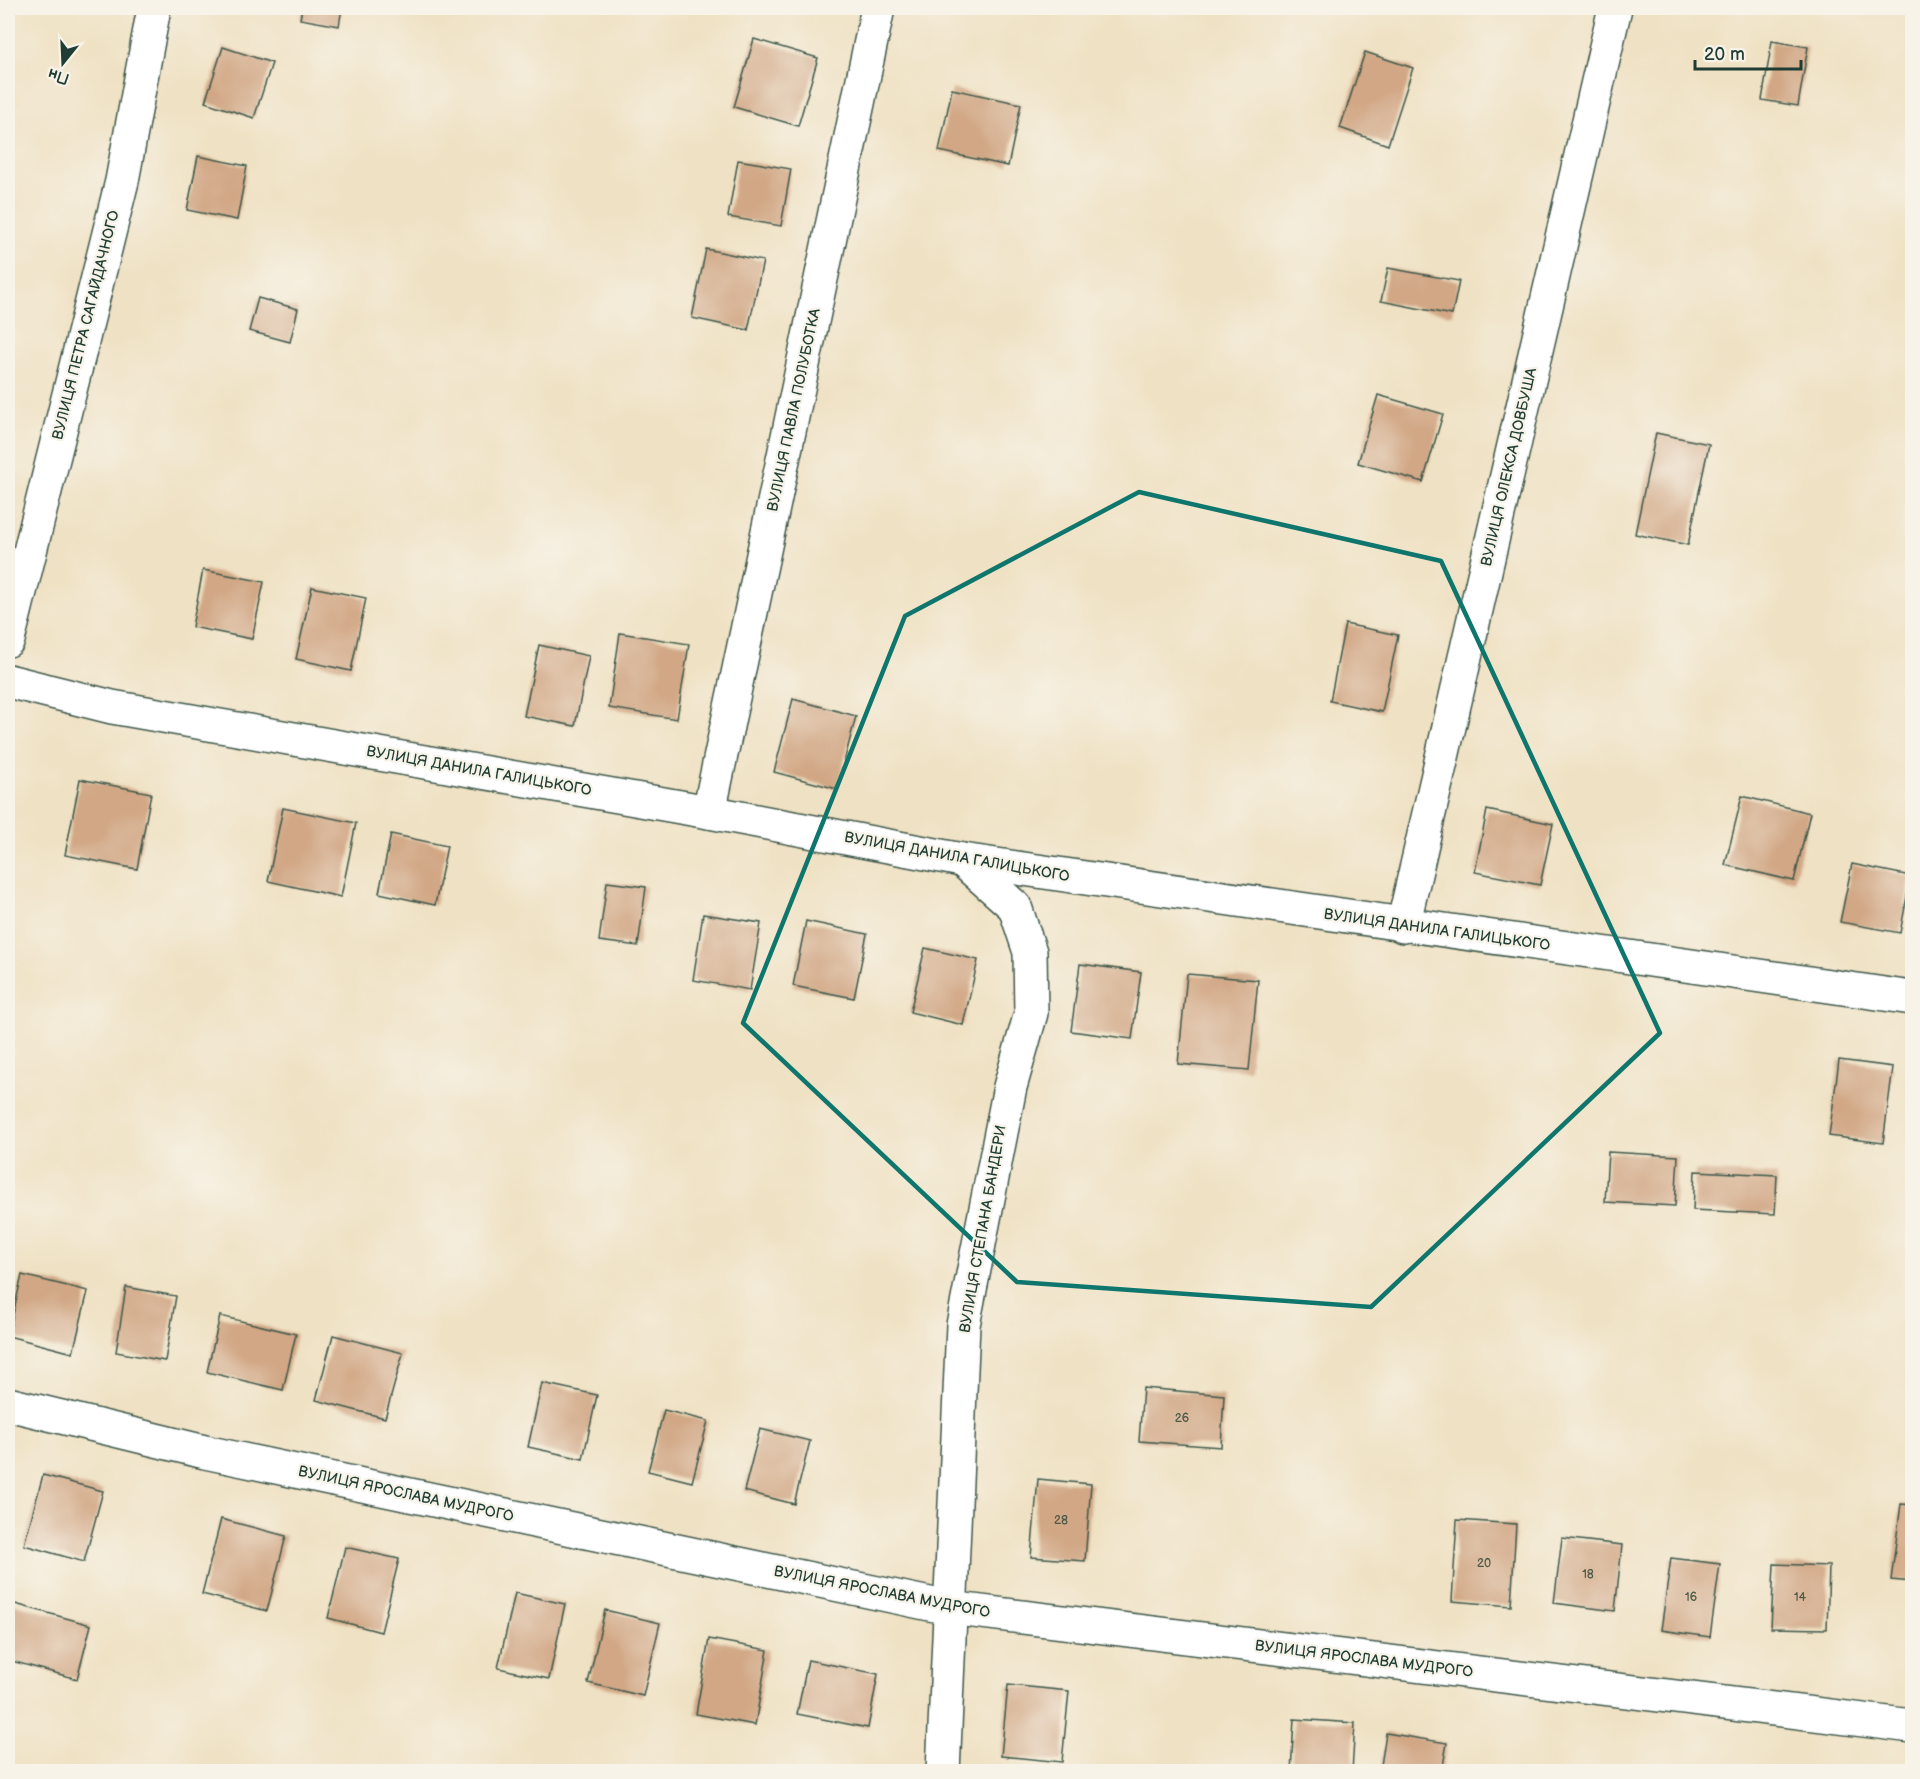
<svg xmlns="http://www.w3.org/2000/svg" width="1920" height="1779" viewBox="0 0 1920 1779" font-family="'Balsamiq Sans',sans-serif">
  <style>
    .building { fill: #d1a785 }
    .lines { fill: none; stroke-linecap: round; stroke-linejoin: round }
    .minor-casing { stroke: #3e5649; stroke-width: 36 }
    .minor { stroke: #fff; stroke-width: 33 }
    .marked { fill: none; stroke: #0f766e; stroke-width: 4.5; stroke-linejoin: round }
    .labels { text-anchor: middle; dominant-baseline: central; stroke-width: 4.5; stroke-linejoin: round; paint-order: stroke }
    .number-label { font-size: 12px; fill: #4c5848 }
    .street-label { font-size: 15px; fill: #1f3d34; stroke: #f7f3e8 }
  </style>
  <rect width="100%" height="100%" fill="#f7f3e8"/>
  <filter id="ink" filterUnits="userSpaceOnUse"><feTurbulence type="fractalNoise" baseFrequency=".0167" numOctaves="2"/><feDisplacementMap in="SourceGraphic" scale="12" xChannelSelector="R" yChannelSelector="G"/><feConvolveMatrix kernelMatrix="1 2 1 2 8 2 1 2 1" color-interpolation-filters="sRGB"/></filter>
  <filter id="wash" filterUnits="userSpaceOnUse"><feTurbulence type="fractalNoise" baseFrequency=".008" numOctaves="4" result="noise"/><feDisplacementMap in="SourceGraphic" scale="24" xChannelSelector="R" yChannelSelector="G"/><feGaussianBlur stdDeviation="1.35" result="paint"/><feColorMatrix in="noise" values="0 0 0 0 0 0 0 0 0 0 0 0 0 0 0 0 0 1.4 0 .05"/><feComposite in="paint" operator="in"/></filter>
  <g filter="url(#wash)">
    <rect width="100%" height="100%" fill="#efe1c3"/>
    <g id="blocks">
      <g class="building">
        <polygon points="302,8 342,8 339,26 300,19"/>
        <polygon points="754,39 818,58 798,126 734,107"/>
        <polygon points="1772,41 1808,47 1798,106 1762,100"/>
        <polygon points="223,47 272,63 254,118 205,102"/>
        <polygon points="1365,52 1413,68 1388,145 1340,128"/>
        <polygon points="952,89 1021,104 1008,166 939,151"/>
        <polygon points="198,156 247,166 237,220 187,210"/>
        <polygon points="738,160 791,169 781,226 728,217"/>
        <polygon points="706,249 763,261 748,330 692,318"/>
        <polygon points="1388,268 1459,281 1452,315 1381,301"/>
        <polygon points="258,298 298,309 290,342 249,331"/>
        <polygon points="1378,395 1443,414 1423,482 1358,463"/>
        <polygon points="1656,433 1709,444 1688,545 1635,534"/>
        <polygon points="203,570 264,582 252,639 192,627"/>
        <polygon points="312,587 366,598 351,671 296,659"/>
        <polygon points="1345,624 1398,635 1382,712 1330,701"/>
        <polygon points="620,633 689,644 677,719 609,708"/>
        <polygon points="539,645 589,656 575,726 524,716"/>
        <polygon points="793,699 856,716 837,789 774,772"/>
        <polygon points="80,779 151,793 137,869 65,855"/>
        <polygon points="1742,796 1810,813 1794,881 1725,865"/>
        <polygon points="283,808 356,823 341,897 268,881"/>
        <polygon points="1487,810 1553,824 1540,885 1475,872"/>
        <polygon points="391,834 447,846 435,905 379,893"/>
        <polygon points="1852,864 1911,876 1900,933 1840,922"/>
        <polygon points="607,882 646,887 638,946 599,941"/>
        <polygon points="703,914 761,923 750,990 693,980"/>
        <polygon points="806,921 867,934 854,998 793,986"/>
        <polygon points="925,948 978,960 963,1025 910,1012"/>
        <polygon points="1080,964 1141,972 1132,1039 1071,1031"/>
        <polygon points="1187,974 1258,980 1249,1070 1178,1064"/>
        <polygon points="1839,1060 1893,1067 1883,1143 1829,1136"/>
        <polygon points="1608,1152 1678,1156 1675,1206 1605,1202"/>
        <polygon points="1695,1171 1777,1175 1775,1214 1693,1210"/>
        <polygon points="22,1275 88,1291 73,1353 8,1336"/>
        <polygon points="126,1287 176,1296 165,1361 116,1352"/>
        <polygon points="220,1316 296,1334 283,1390 207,1372"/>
        <polygon points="333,1335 403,1353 385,1418 316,1400"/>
        <polygon points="542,1383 597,1395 583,1459 528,1447"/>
        <polygon points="1143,1388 1224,1395 1221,1447 1139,1441"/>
        <polygon points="664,1410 708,1421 692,1482 648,1471"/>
        <polygon points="760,1429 810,1441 794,1504 744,1491"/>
        <polygon points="43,1475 103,1491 84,1562 24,1545"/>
        <polygon points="1038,1479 1091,1484 1085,1561 1031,1557"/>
        <polygon points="1901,1504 1912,1505 1912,1582 1891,1580"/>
        <polygon points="221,1519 286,1536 267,1611 202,1594"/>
        <polygon points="1457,1520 1516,1524 1511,1606 1452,1601"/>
        <polygon points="1562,1538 1622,1545 1615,1611 1554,1603"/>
        <polygon points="345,1547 399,1559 381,1632 328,1618"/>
        <polygon points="1671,1558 1720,1564 1710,1637 1661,1630"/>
        <polygon points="1774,1564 1829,1566 1827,1629 1771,1628"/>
        <polygon points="515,1593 565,1604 549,1679 498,1668"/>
        <polygon points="8,1602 91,1625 77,1679 8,1660"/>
        <polygon points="605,1610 660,1623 643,1696 588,1683"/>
        <polygon points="709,1639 768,1650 755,1725 696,1714"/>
        <polygon points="808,1660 878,1674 868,1728 797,1714"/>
        <polygon points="1008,1685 1069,1691 1062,1762 1001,1756"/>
        <polygon points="1294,1719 1355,1723 1352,1772 1291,1772"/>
        <polygon points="1386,1733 1447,1743 1442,1772 1380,1772"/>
      </g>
    </g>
  </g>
  <g filter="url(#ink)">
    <use href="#blocks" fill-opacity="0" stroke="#3e5649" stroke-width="1.5"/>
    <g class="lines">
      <g class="minor-casing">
        <g id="minor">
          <polyline points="8,640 122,181 154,8"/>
          <polyline points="8,681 112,707 709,812 962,860 1912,998"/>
          <polyline points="709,812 878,8"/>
          <polyline points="1403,926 1615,8"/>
          <polyline points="8,1404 205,1452 949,1608 1912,1726"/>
          <polyline points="943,1772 963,1325 1010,1087 1031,1013 1030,952 1015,907 962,860"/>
        </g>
      </g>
      <use href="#minor" class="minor"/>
    </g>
  </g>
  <path class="marked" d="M 1139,492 L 1441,561 L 1660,1033 L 1371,1307 L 1017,1282 L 743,1023 L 905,616 Z"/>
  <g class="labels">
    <g class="number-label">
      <text x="1182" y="1418">26</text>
      <text x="1061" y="1520">28</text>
      <text x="1484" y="1563">20</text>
      <text x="1588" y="1574">18</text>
      <text x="1691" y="1597">16</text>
      <text x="1800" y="1597">14</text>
    </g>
    <g class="street-label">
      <text transform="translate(86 325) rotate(-76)">ВУЛИЦЯ ПЕТРА САГАЙДАЧНОГО</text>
      <text transform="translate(794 410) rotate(-78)">ВУЛИЦЯ ПАВЛА ПОЛУБОТКА</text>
      <text transform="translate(1509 467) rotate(-77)">ВУЛИЦЯ ОЛЕКСА ДОВБУША</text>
      <text transform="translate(479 771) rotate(10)">ВУЛИЦЯ ДАНИЛА ГАЛИЦЬКОГО</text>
      <text transform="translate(957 857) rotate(10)">ВУЛИЦЯ ДАНИЛА ГАЛИЦЬКОГО</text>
      <text transform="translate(1437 930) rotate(8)">ВУЛИЦЯ ДАНИЛА ГАЛИЦЬКОГО</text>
      <text transform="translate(983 1229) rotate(-80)">ВУЛИЦЯ СТЕПАНА БАНДЕРИ</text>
      <text transform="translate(406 1494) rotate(12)">ВУЛИЦЯ ЯРОСЛАВА МУДРОГО</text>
      <text transform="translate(882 1592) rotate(11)">ВУЛИЦЯ ЯРОСЛАВА МУДРОГО</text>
      <text transform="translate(1364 1659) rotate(7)">ВУЛИЦЯ ЯРОСЛАВА МУДРОГО</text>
    </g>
  </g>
  <rect width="1920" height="1779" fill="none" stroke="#f7f3e8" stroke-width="30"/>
  <g transform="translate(63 63) rotate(198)" stroke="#f7f3e8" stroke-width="4.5" paint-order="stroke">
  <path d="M0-4.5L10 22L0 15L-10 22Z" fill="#1f3d34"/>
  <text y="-9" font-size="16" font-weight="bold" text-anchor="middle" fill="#1f3d34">Пн</text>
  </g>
  <path d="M1695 60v9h106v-9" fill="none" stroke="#1f3d34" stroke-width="3"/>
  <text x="1704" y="60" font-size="18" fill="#1f3d34" stroke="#f7f3e8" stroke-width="4.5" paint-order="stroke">20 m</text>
</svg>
